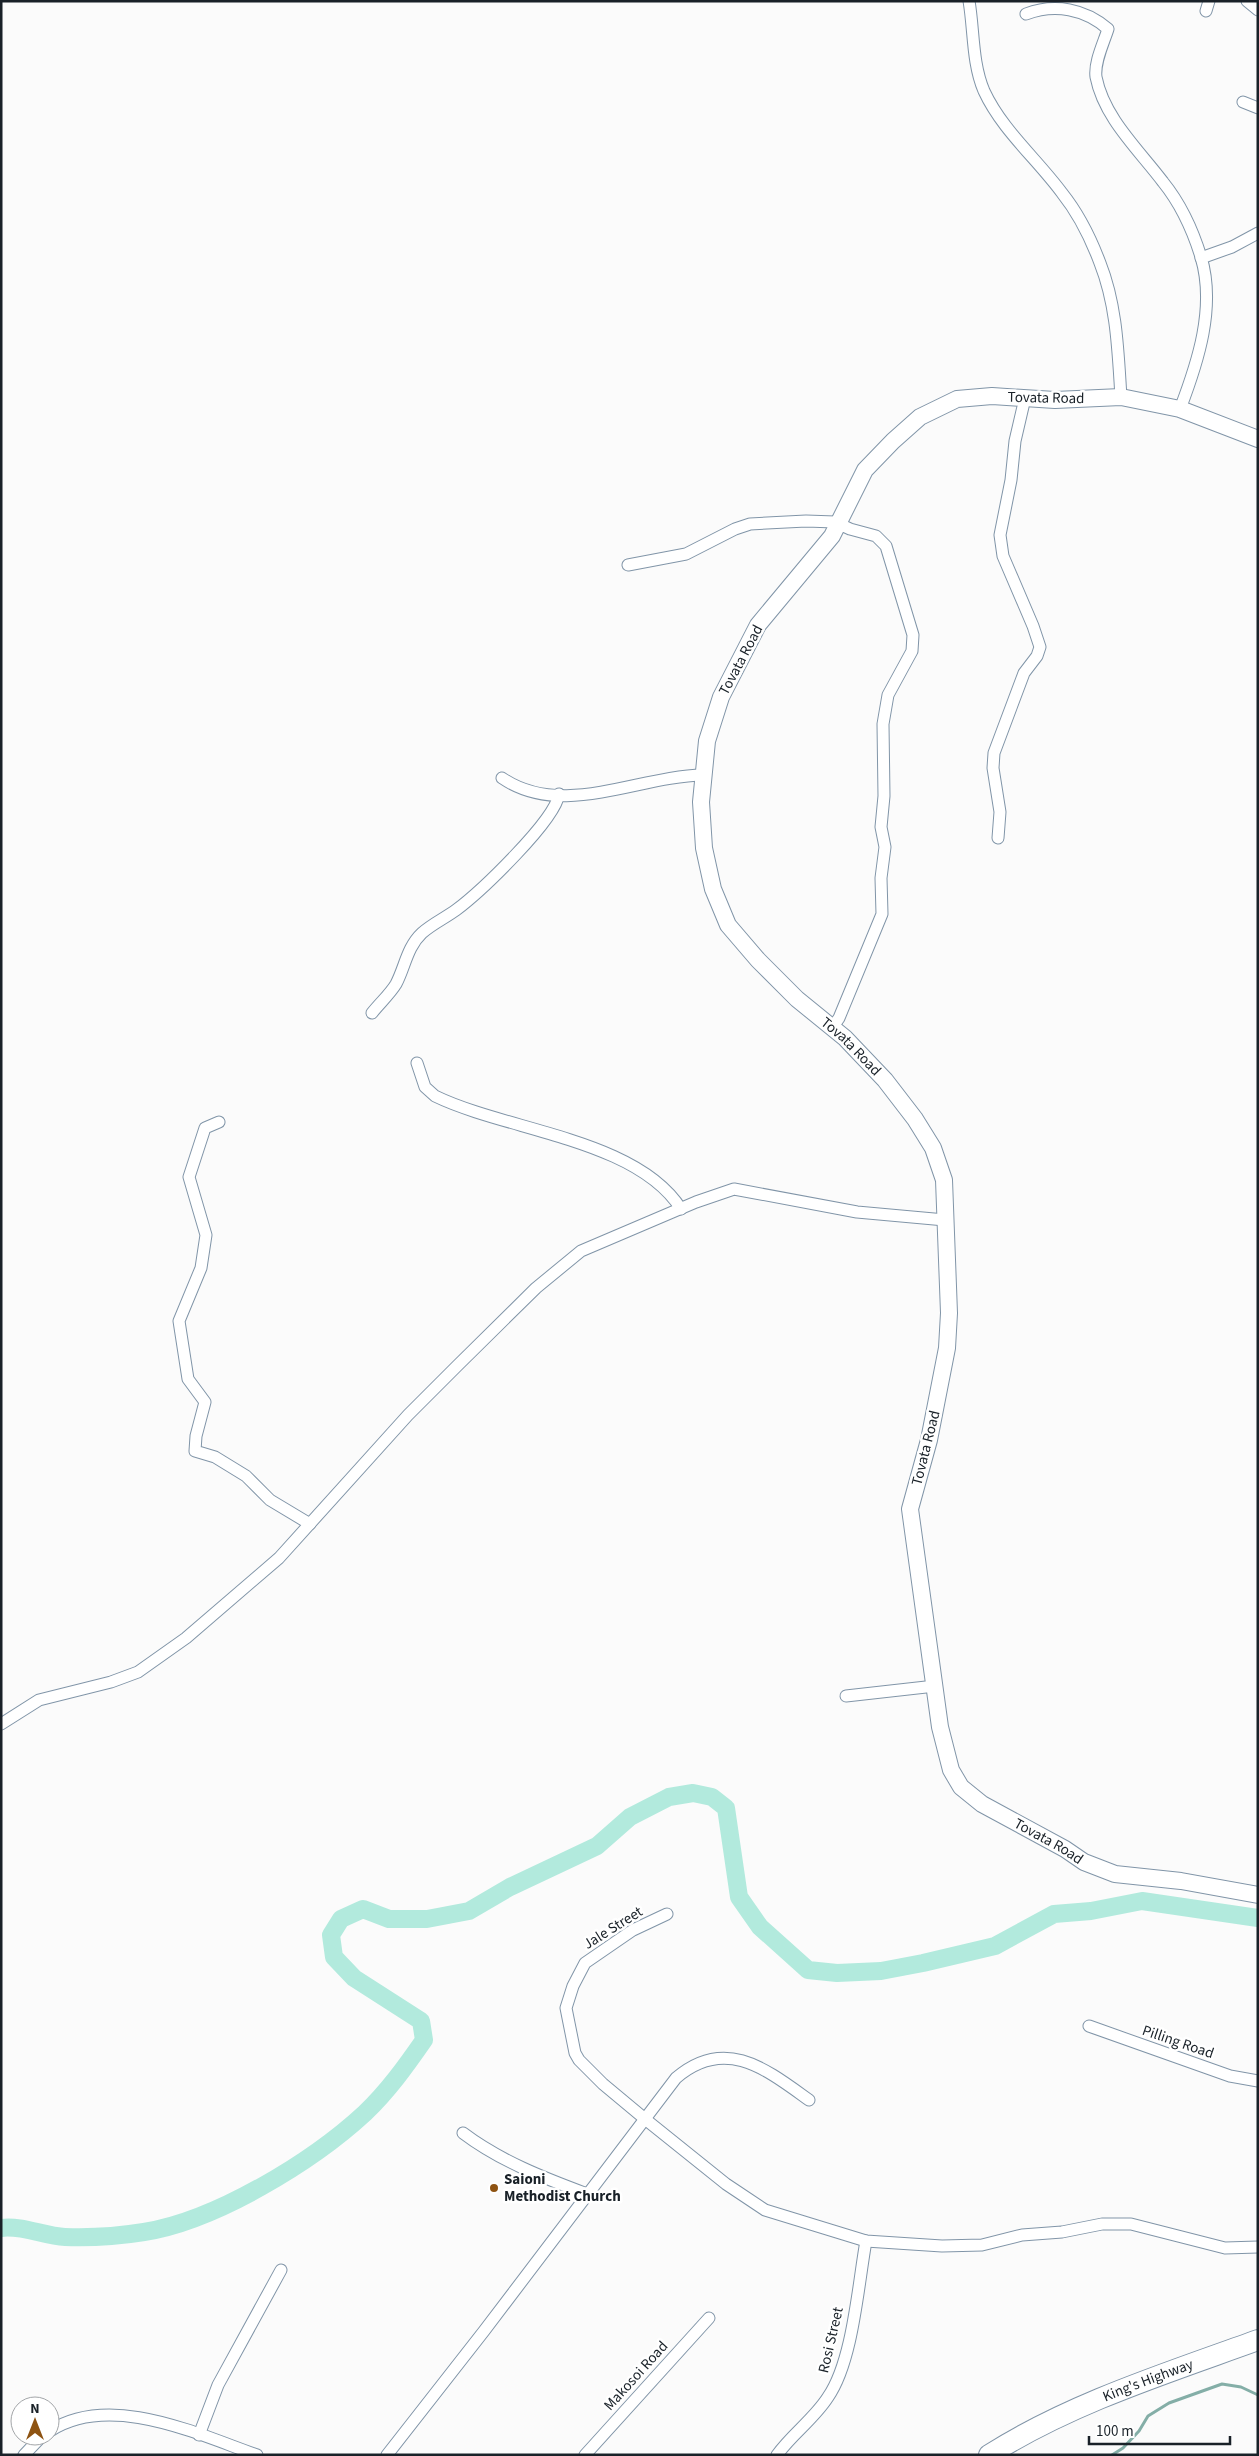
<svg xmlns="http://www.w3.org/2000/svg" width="1259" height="2456" viewBox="0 0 1259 2456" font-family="'Source Sans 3',sans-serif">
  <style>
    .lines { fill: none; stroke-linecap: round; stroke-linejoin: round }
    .stream { stroke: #84aea7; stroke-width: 3 }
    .river { stroke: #b2eadd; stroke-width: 18 }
    .street-casing { stroke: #8195a8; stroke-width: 13 }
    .secondary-casing { stroke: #8195a8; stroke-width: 18 }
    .highway-casing { stroke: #8195a8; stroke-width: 22 }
    .street { stroke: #fff; stroke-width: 11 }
    .secondary { stroke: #fff; stroke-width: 16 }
    .highway { stroke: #fff; stroke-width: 20 }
    .poi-dot { fill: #8e5312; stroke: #fff; stroke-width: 2 }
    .labels { text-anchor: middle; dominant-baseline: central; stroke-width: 5; stroke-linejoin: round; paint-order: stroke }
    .street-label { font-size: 15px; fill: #192128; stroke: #fff }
    .poi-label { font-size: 15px; font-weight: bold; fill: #192128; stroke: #fff; text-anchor: start }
  </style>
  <rect width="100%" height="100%" fill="#fbfbfb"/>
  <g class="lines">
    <polyline class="stream" points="1112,2455 1123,2448 1139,2431 1148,2416 1169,2403 1222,2384 1241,2387 1258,2395"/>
    <path class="river" d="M 1,2228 C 22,2225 44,2236 65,2237 C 90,2238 119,2236 144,2232 C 215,2221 312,2162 365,2113 C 388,2091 406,2066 424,2040 L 421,2021 L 354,1978 L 334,1957 L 331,1935 L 341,1919 L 363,1909 L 389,1919 L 427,1919 L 469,1911 L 510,1887 L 597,1846 L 630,1817 L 669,1797 L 693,1793 L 712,1797 L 726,1808 L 739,1897 L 760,1927 L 808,1970 L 837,1973 L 881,1971 L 923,1963 L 995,1946 L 1054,1914 L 1091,1911 L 1142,1901 L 1258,1918"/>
    <g class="street-casing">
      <g id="street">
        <path d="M 969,1 C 974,30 972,63 984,91 C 1002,130 1037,159 1062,193 C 1078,213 1091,239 1100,263 C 1117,306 1118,352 1121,397"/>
        <polyline points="1247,1 1258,10"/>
        <polyline points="1206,11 1209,1"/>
        <path d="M 1026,14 C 1055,3 1085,9 1108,29 C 1104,42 1094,62 1096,77 C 1104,118 1139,150 1163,182 C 1180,203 1193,231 1201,257 C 1216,307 1198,362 1180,409"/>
        <polyline points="1243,102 1258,108"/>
        <polyline points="1201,258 1232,247 1258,233"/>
        <polyline points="628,565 686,554 735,529 750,524 806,521 835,522 850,529 876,536 886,546 913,635 912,651 888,695 883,724 884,796 881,827 885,847 881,878 882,914 839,1018 832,1028"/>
        <path d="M 502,778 C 562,819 638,776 703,775"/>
        <polyline points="998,838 1000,812 993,768 994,753 1024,673 1037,656 1040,647 1033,626 1003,556 1000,535 1011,480 1015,441 1025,398"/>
        <path d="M 372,1013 C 379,1004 390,994 396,984 C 405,967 407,947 422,933 C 432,924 445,918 456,910 C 480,892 555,821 559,794"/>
        <path d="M 417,1063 L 425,1087 L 435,1096 C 507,1131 637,1139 681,1209"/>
        <polyline points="219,1122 205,1128 189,1177 206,1235 201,1268 179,1321 188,1379 205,1402 196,1436 195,1451 215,1457 246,1476 270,1500 310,1524"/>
        <polyline points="846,1696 935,1686"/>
        <polyline points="1,1724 39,1700 111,1682 138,1672 186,1638 279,1558 408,1415 458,1365 536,1288 581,1251 696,1202 734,1189 857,1212 945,1220"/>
        <polyline points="667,1914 633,1930 585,1963 573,1986 566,2008 575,2053 579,2060 603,2084 645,2119 726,2184 765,2210 866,2241 942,2246 982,2245 1022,2235 1062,2232 1102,2224 1131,2224 1225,2248 1258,2247"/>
        <polyline points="1089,2026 1230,2076 1258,2081"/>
        <path d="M 463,2133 C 500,2161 544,2178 587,2194"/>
        <path d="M 50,2431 C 110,2392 197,2434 257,2455"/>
        <polyline points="199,2435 218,2385 281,2270"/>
        <polyline points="24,2455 42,2436"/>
        <path d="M 387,2455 L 484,2331 L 676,2078 C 725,2036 766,2069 809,2100"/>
        <polyline points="585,2455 709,2318"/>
        <path d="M 777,2455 C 792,2434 814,2419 828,2397 C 853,2361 858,2285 866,2241"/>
      </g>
    </g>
    <g class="secondary-casing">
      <g id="secondary">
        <path id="s1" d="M 1258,439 L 1180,409 L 1121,397 L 1055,400 L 992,396 L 957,399 L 920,417 L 893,441 L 865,470 L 832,536 L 758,625 L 721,697 L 707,741 L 701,802 L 704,848 L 713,889 L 728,925 L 758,960 L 797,999 L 845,1038 L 885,1080 L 915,1119 L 933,1148 L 944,1180 L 949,1313 L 947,1348 L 929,1440 L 910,1509 L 940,1727 L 951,1770 L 961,1787 L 982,1804 L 1065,1849 L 1084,1862 L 1115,1874 L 1181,1881 L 1258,1895"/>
      </g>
    </g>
    <g class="highway-casing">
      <g id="highway">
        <path id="s2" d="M 989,2455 C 1071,2403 1167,2373 1258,2340"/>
      </g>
    </g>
    <use href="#street" class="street"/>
    <use href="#secondary" class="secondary"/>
    <use href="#highway" class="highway"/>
  </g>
  <circle class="poi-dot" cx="494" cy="2188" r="5"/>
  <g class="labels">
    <g class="street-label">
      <text transform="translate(1046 398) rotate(1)">Tovata Road</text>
      <text transform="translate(741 660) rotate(-62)">Tovata Road</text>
      <text stroke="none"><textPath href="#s1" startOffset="1104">Tovata Road</textPath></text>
      <text transform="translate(926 1448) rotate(-76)">Tovata Road</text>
      <text stroke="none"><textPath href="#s1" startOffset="1990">Tovata Road</textPath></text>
      <text transform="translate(613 1928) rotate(-32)">Jale Street</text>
      <text transform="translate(1178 2042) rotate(19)">Pilling Road</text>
      <text transform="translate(831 2340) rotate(-77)">Rosi Street</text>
      <text transform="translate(636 2376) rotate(-48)">Makosoi Road</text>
      <text stroke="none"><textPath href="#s2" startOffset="176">King's Highway</textPath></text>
    </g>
    <g class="poi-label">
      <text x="504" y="2179">Saioni<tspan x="504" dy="17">Methodist Church</tspan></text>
    </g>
  </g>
  <rect width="1259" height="2456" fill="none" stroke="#192128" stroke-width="5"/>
  <g transform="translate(35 2421)"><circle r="24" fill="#ffffff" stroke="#a3a6a9"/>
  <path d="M0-4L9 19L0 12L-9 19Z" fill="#8e5312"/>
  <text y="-8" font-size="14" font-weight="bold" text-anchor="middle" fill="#192128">N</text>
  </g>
  <path d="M1089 2436v8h141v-8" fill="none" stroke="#192128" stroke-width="2.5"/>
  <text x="1096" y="2436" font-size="15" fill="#192128" stroke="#ffffff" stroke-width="4" paint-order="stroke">100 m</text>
</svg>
